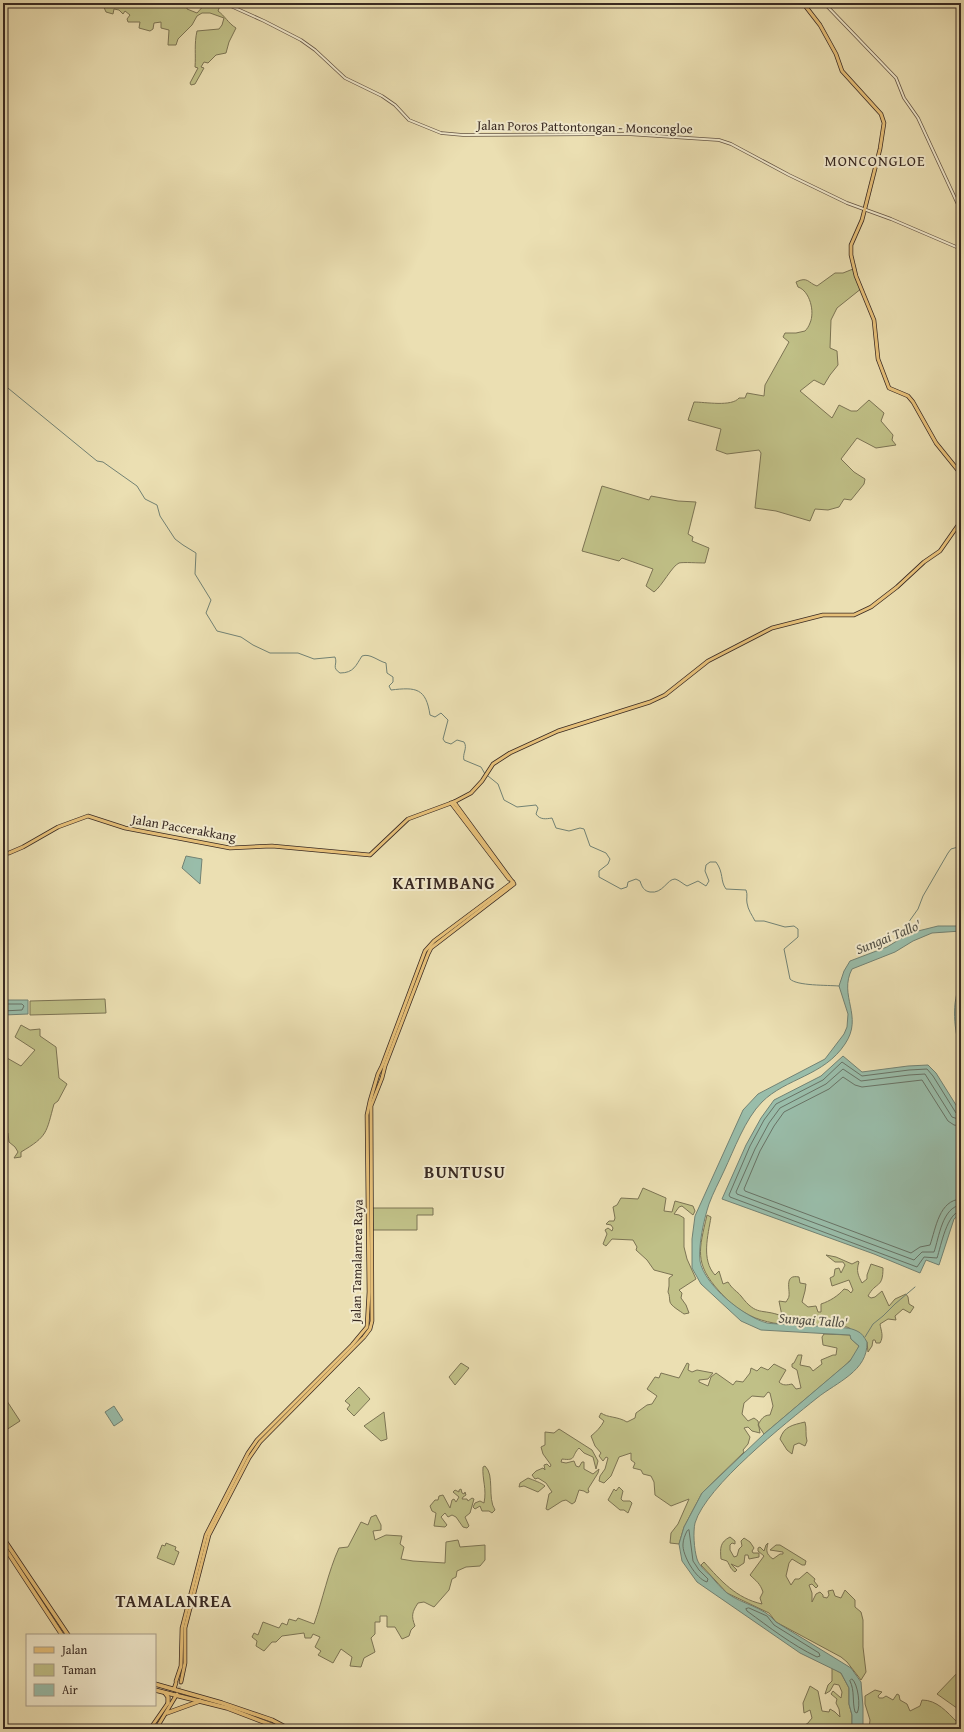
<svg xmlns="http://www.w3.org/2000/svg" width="964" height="1732" viewBox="0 0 964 1732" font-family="'Gentium Book Plus',serif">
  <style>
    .green { fill: #c0c087; stroke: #7c7454 }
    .water { fill: #99bdaa; stroke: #728274 }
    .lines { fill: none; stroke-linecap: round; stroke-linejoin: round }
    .shore { stroke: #687366; stroke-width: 1 }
    .stream { stroke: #728274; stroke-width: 1 }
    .major-tunnel { stroke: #c7bb95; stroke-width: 3; stroke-dasharray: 3 1.5; stroke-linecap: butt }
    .minor-casing { stroke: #655646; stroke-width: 3.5 }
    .major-casing { stroke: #382922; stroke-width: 4.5 }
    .highway-casing { stroke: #382922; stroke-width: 5 }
    .minor { stroke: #f2eacd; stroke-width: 2 }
    .major { stroke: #e6c079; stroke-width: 3 }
    .highway { stroke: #e6c079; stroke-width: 3.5 }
    .labels { text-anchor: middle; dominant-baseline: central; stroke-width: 4; stroke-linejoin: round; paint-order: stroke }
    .street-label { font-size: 13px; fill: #382922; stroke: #f2eacd }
    .water-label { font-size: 14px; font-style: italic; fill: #504e44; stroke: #f2eacd }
    .quarter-label { font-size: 15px; letter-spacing: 1px; fill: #382922; stroke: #f2eacd }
    .district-label { font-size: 17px; font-weight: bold; letter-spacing: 1px; fill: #382922; stroke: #f2eacd }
  </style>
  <rect width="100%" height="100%" fill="#ebdfb2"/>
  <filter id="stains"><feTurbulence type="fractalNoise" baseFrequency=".005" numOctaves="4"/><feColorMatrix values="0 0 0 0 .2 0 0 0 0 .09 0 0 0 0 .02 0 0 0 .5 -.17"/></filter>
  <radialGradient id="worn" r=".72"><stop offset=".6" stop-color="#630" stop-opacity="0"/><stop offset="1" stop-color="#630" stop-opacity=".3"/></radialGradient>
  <g class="green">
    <path d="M 102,3 L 172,3 L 175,5 L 176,3 L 184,3 L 187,6 L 187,9 L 197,13 L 206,3 L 221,3 L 218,11 C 225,16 228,23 236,28 L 229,42 L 226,53 L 216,55 L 208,63 L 204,62 L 201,67 L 204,68 L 195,84 L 191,85 L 190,83 L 198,68 L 195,67 C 196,55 194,44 197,31 L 219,29 L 222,25 L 224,18 L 210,13 L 202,13 L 197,16 L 192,25 L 178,39 L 176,45 L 168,45 L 169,30 L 161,28 L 161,22 L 154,23 L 153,29 L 150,31 L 139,28 L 140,22 L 128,22 L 127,19 L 130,15 L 125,11 L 123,14 L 119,10 L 114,9 L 113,14 L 106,12 Z"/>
    <path d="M 853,269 L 862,288 L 837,308 L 831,320 L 830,348 L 837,351 L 838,365 L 830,375 L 824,385 L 814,380 L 800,391 L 832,418 L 839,405 L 851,411 L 857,411 L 869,400 L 884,413 L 881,421 L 893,435 L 892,440 L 896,445 L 876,448 L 857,438 L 841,459 L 854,472 L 865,479 L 864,484 L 851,500 L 844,499 L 839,507 L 828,510 L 815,509 L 810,521 L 776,511 L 755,508 L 761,453 L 759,450 L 727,454 L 716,450 L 721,429 L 688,420 L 694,402 C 705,402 732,407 739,398 L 745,398 L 747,393 L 764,396 L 765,385 L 789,342 L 783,337 L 785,333 L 796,333 L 805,331 C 807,329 809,326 810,323 C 815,312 810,291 798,287 L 796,282 C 808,276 808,283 817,286 L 835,273 L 843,273 Z"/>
    <path d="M 602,486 L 649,500 L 651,496 L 678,501 L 696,502 L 688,534 L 693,537 L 692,541 L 709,548 L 705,563 C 699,563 683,562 679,563 C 672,566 662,586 654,592 L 646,586 L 653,569 L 622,558 L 619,561 L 582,551 Z"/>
    <polygon points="105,999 106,1013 30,1015 30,1001"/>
    <path d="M 21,1025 L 30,1030 L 40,1029 L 40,1036 L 56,1047 L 59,1078 L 67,1084 L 58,1101 L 54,1104 C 46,1133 48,1136 21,1152 L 21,1157 L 14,1158 L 18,1152 L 15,1147 L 9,1142 L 8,1133 L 3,1129 L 3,1119 L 7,1113 L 3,1110 L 3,1048 L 7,1051 L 7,1058 L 21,1066 L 35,1050 L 15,1037 Z"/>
    <path d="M 643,1188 L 666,1198 L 664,1211 L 672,1212 L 675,1201 L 693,1206 L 695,1211 L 693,1215 L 682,1206 L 679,1207 L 674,1214 L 679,1215 L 684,1218 L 684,1247 L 687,1259 L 696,1279 L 679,1290 L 682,1293 L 681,1298 L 686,1305 L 689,1313 L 684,1314 C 680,1311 671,1306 670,1302 C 669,1297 670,1296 668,1292 L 669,1286 L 669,1278 L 673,1275 L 654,1270 L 647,1260 L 636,1250 L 637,1247 L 633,1240 L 612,1239 L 606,1246 L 603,1244 L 607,1234 L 605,1230 L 608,1228 L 612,1231 L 613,1228 L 611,1225 L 606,1224 L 609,1221 L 614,1221 L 615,1218 L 613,1207 L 617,1205 L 621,1198 L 638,1199 Z"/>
    <polygon points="372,1208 433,1208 433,1215 417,1215 417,1230 373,1230"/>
    <path d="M 707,1215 L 711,1217 C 708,1235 701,1260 715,1275 L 719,1271 L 723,1284 L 728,1282 C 733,1290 737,1291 741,1296 C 757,1317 761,1308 782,1316 L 779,1301 L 786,1302 C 787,1300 789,1298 789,1296 C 790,1289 784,1274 799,1277 L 800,1283 L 806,1284 L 805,1291 L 802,1302 L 808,1307 L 816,1306 L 818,1312 L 821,1312 L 821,1304 C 830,1301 838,1296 844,1289 L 848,1290 L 851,1293 L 853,1290 L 849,1280 L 832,1286 L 830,1278 L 834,1276 L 835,1269 L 839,1268 L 841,1273 L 845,1265 L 843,1262 L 835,1262 L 826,1255 L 836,1257 L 852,1264 L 858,1261 L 859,1262 C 856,1271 858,1275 862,1283 L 867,1279 L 867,1275 L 871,1264 L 883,1268 C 883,1289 876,1281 868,1296 L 871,1298 L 875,1297 L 882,1291 L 889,1306 L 895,1299 L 906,1294 L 908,1297 L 909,1304 L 914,1307 L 910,1313 L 903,1309 L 895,1316 L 896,1320 L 888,1319 L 880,1324 C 881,1331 884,1336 880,1343 L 876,1343 L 875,1340 L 873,1340 L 872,1346 L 868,1352 L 867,1342 C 861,1338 853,1329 847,1327 C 840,1326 832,1327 825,1327 C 780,1324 752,1328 719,1291 C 694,1263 699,1250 707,1215 Z"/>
    <path d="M 824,1334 L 850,1335 L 851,1339 L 859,1346 C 856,1356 848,1363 841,1369 L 764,1434 L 758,1425 C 761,1419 764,1415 770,1415 L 773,1406 L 770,1393 L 768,1392 L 764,1397 L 752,1396 L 744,1403 L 742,1414 L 748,1421 L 754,1418 L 758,1421 L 760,1433 L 752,1431 L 748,1427 L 744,1428 L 750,1437 L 748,1444 L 743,1450 L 744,1452 L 702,1493 L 684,1527 L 679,1544 L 670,1543 L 671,1533 L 678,1524 L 689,1499 L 671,1506 L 655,1495 L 654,1482 L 651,1476 L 643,1474 L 641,1470 L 633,1468 L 635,1463 L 631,1460 L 631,1453 L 619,1457 L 611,1476 L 604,1483 L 599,1481 L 600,1476 L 605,1469 L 608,1458 L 606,1457 L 603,1461 L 599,1456 L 601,1453 L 595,1446 L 591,1436 C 596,1432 601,1427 604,1421 L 599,1417 L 601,1413 C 608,1418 617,1416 627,1422 L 635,1418 L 636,1413 L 647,1405 L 652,1404 L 657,1396 L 647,1389 L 655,1377 L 659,1378 L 661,1373 L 679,1378 L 687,1363 L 689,1364 L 688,1370 L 692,1372 L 697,1370 L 713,1373 L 708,1379 L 699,1380 L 699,1382 L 708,1386 L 711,1377 L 716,1373 L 733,1385 L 736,1381 L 743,1382 L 750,1373 L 751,1368 L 757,1371 L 761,1367 L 768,1370 L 774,1364 L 786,1370 L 779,1382 C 783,1386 787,1385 792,1384 L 796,1389 L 801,1388 L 797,1370 L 792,1367 L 792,1364 L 794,1363 L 798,1355 L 802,1355 L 800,1365 L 810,1367 L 813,1371 L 822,1364 L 821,1360 L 833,1355 L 836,1355 L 837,1348 L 823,1345 L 822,1337 Z"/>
    <polygon points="461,1363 469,1368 455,1385 449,1377"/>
    <polygon points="359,1387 370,1399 354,1416 347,1409 350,1405 345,1401"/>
    <polygon points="3,1395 20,1421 3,1432"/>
    <polygon points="384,1412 387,1439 381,1441 364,1426"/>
    <path d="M 805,1422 C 807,1429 805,1434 807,1441 L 805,1446 L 799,1443 L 794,1445 L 792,1454 L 787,1450 L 780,1439 C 784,1426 793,1425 805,1422 Z"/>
    <path d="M 559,1429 L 592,1450 L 598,1461 L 596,1469 L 593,1457 L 584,1453 L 579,1448 C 571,1456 577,1461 562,1459 L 561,1462 L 566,1463 L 574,1461 L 576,1466 L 579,1467 L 582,1462 L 584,1462 L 584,1469 L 593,1474 L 599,1469 L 598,1473 L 588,1489 L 589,1492 L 587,1493 L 584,1491 L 579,1490 L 575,1502 L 572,1504 L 566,1500 L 562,1501 L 548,1510 L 546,1509 L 549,1494 L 552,1492 L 546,1483 L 538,1478 L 535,1479 L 532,1475 L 536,1471 L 543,1468 L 545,1470 L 544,1465 L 547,1464 L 550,1467 L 551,1465 L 543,1454 L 541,1447 L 545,1445 L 545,1432 L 554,1433 Z"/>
    <path d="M 485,1466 C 495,1475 487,1498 495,1510 L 492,1513 L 489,1511 L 482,1511 L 480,1506 L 475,1509 L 473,1507 L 475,1503 L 480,1501 L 484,1503 C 487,1489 482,1479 483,1467 Z"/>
    <path d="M 528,1478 C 533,1480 542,1483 545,1486 L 538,1492 L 524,1486 L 519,1487 L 520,1483 Z"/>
    <polygon points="619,1487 623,1491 621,1499 623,1501 630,1501 632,1503 628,1513 624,1510 620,1510 608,1500 614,1489 616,1491"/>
    <polygon points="461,1489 462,1493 464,1494 465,1492 466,1495 463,1497 462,1499 467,1499 468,1501 472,1498 474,1499 470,1513 465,1517 469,1526 467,1528 463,1527 456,1517 452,1515 448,1517 445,1513 441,1517 447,1525 445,1527 434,1526 436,1513 432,1511 430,1506 435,1500 438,1500 439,1496 443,1495 450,1508 452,1500 454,1499 456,1502 459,1497 453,1492 455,1490 459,1492 459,1490"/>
    <path d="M 376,1515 L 381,1525 L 381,1530 L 373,1531 L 375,1540 L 386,1535 L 402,1536 L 400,1544 L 404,1547 L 401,1559 L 413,1561 L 445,1563 L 446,1542 L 458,1540 L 460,1547 L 485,1545 L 485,1560 L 480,1566 L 466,1567 L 457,1571 L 456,1577 L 452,1579 L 449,1590 L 434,1607 L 424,1602 L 418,1603 C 412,1612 411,1616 415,1626 L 411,1630 L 409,1636 L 402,1639 L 395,1627 L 387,1627 L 387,1616 L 380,1616 L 380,1622 L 375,1622 L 375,1634 L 371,1638 L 375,1652 L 364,1658 L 361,1667 L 350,1666 L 352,1657 L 341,1649 L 333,1663 L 318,1655 L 321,1651 L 315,1647 L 320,1637 L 313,1634 L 311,1638 L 305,1638 L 304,1633 L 282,1636 L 276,1642 L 272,1642 L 264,1651 L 256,1646 L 257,1641 L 252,1637 L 254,1633 L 258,1635 L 263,1622 L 279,1628 L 282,1623 L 287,1625 L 289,1619 L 296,1621 L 298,1618 L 314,1624 C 323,1599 328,1572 339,1548 L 348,1547 L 361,1522 L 368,1525 L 371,1517 Z"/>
    <path d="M 730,1537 L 735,1541 L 735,1544 L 732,1543 L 730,1545 L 730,1550 L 734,1557 L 737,1556 L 739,1549 L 742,1546 L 741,1541 L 744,1538 L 750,1542 L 754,1548 L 752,1551 L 753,1553 L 759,1553 L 759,1557 L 749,1559 L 748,1555 L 745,1555 L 744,1563 L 738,1567 L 731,1564 L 737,1570 L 735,1572 C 730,1569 730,1565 727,1561 L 721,1559 C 720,1548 720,1542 730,1537 Z"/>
    <polygon points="166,1543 176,1547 175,1550 179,1552 174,1565 157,1558 162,1545 165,1546"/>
    <path d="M 768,1543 C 766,1551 766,1554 773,1559 L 780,1554 L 783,1554 L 783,1552 L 770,1550 L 776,1545 L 780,1545 L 806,1561 L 805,1565 L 802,1565 L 792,1559 L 789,1563 L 786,1576 L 791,1585 L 795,1579 L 799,1579 L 807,1572 L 815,1579 L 814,1581 L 818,1586 L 816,1588 L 812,1584 L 809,1585 L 812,1593 L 812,1602 L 816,1594 L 820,1592 L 823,1595 L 823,1597 L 827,1598 L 829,1595 L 828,1591 L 833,1590 L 835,1596 L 841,1598 L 845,1590 L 855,1600 L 855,1607 L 861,1612 L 863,1620 L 863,1647 L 866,1672 L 861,1680 L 847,1662 L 841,1657 L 776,1622 L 769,1613 L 727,1593 L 701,1565 L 704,1562 C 721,1581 736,1598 762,1604 L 760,1598 L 763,1592 C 760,1583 756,1581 750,1575 L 764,1556 L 758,1551 L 758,1548 L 760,1547 L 764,1551 L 766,1545 Z"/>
    <polygon points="832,1668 841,1673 849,1688 849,1704 852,1715 852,1729 804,1729 805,1725 808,1723 812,1718 810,1710 804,1713 803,1703 810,1686 818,1691 822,1711 829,1712 830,1709 835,1712 840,1717 839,1709 836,1703 837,1699 831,1694 833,1691 841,1698 842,1692 839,1685 834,1684 830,1691 825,1694 828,1685 832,1681"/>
    <polygon points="961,1669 961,1711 937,1694"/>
    <path d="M 875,1690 L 882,1692 L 878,1696 L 879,1698 L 883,1698 L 886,1696 L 893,1700 L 897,1694 L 899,1695 L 900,1700 L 907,1704 L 910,1711 L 920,1706 L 922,1700 C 937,1700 947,1712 957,1722 L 957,1726 L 954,1729 L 898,1729 L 897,1726 L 894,1726 L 894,1729 L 869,1729 L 870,1720 L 865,1704 L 865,1696 Z"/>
  </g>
  <g class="water">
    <polygon points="186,856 202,859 200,884 182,868"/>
    <path d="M 938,926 L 961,926 L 961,931 L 932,933 L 913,941 L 895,952 L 852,969 C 838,996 864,1016 845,1044 C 824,1076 786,1078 762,1102 C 745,1119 734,1150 724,1171 C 719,1182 713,1193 709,1204 C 704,1219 698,1246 700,1261 C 704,1285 744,1317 767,1323 C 773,1324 781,1324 788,1324 C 803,1325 818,1326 833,1327 C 842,1328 849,1327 857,1331 C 862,1333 864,1337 867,1342 C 868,1371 837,1382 817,1398 C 786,1423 706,1486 695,1523 C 693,1532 694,1549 697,1559 C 699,1565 705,1571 710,1575 C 715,1581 721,1588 727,1593 C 743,1605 763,1606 776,1622 L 851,1668 L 861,1682 L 863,1707 L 863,1729 L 852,1729 L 852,1715 L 849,1704 L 849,1688 L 841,1673 L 800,1653 L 697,1582 L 682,1561 L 679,1544 L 684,1527 L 702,1493 L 764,1434 L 850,1361 L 859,1346 L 851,1339 L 850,1335 L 761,1330 L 741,1321 L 701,1284 L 692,1268 L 692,1239 L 695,1216 L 743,1110 L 758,1094 L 825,1059 L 844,1034 L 847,1027 L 848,1014 L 839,986 L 844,971 L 850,961 L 887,947 L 910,933 Z"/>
    <path d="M 961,982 L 961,1052 C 954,1031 951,1002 961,982 Z"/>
    <polygon points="3,1000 28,1000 28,1014 4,1015 3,1018"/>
    <polygon points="843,1056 862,1072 908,1066 928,1065 936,1073 961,1113 961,1213 954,1219 939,1265 926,1260 920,1273 874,1254 722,1199 746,1145 761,1118 774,1100 821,1076"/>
    <polygon points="114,1406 123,1420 114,1426 105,1412"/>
  </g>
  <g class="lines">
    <g class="shore">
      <polyline points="961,995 959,1014 961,1038"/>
      <polyline points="3,1004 22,1004 24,1006 22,1010 3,1011"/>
      <path d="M 961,1115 L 956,1113 L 933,1076 L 927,1069 L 909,1070 L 862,1076 L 842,1062 L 823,1080 L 776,1104 L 764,1120 L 750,1146 L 729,1195 L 730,1197 L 917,1267 L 924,1257 L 937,1258 C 941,1246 947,1212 961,1211"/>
      <path d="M 961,1120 L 952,1117 L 925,1074 L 909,1075 L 861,1081 L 843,1069 L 826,1084 L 780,1108 L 769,1123 L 755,1149 L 736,1192 L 737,1194 L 914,1260 L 922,1252 L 934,1252 C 939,1238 942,1207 961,1205"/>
      <path d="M 961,1126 L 954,1125 L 948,1121 L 922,1080 L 862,1087 L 855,1085 L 843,1077 L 829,1089 L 784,1112 L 774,1126 L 760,1151 L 744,1189 L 745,1191 L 911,1253 L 920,1247 L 930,1245 C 936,1228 939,1200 961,1199"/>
      <path d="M 689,1530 L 693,1561 L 699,1570 L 708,1579 L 707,1582 C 696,1579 682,1555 683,1544 C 683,1540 685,1535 687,1531 Z"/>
      <path d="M 749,1608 L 767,1616 L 774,1625 L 819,1653 L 820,1656 L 817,1657 C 792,1645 769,1627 747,1611 L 746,1609 Z"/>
      <path d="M 852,1679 C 858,1683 861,1707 857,1713 L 855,1712 C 852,1701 855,1691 850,1681 Z"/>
    </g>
    <g class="stream">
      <path d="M 3,384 L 97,461 L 103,462 L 137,486 L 145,499 L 157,505 L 160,516 L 175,539 L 183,545 L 196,553 L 195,574 L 211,600 L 206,613 L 217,631 L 241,637 L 253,645 L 270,653 L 298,653 L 314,659 L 335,657 C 338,665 331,667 340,673 C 354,673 356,665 362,656 C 370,653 378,661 386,663 L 387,673 L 393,677 L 393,682 L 389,686 L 391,690 C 416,687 426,688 430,715 L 435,717 L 441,713 L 448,720 L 443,739 L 445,742 L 451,744 L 457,740 L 464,742 C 468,748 462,754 464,760 L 481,767 L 485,774"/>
      <path d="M 488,776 L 498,784 L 504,800 L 517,807 L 536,805 L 538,808 L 536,814 C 540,820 546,819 552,818 L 556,828 L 569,831 L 580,828 L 584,829 L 590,846 L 606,853 L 610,859 L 608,864 L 599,871 L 599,877 L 621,889 L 627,887 L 628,882 L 636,879 L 640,881 C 642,887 644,891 650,892 C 663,894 667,879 675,879 C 679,880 683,884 687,886 L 698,881 L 706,886 L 709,881 L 705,871 L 706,865 L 710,862 L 716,862 C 724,873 720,881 726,889 L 746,890 C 748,895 746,899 747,903 C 748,910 752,915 755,921 L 764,921 L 785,927 L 794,926 L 798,929 L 798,937 L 784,949 L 790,979 C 797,986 827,985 839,986"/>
      <polyline points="908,935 908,923 918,909 923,896 948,853 951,849 958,847 961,849"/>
      <polyline points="865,1337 873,1324 883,1316 895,1304 915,1287"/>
    </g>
    <polyline class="major-tunnel" points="181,1682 179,1689 181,1691"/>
    <g class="minor-casing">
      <g id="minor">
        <polyline points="224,3 264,21 301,40 315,50 345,78 382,96 395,105 409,120 441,133 463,135 627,134 719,140 731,144 789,175 847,203 891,219 961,249"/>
        <polyline points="824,3 896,78 904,98 918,118 961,211"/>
      </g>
    </g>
    <g class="major-casing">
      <g id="major">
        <polyline points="803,3 820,25 836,54 842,71 881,114 884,123 880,149 862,220 851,245 851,255 856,276 874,320 878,359 889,388 908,396 913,402 936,443 961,474"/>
        <polyline points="451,803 509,879"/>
        <polyline points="3,854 9,853 23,847 58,827 88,816 125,828 230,848 272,846 370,855 408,819 454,802 471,793 482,781 493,764 510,753 558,731 650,702 665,695 708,661 772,628 823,615 854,615 871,607 897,587 924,562 940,551 961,521"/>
        <polyline points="176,1681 181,1666 182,1628 206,1535 248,1453 257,1440 352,1345 367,1327 369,1292 367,1115 370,1101 378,1074 382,1066 425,951 434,941 513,882"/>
        <polyline points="181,1682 185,1663 185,1628 209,1535 249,1458 260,1442 364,1337 370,1329 372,1321 371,1106 382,1078 385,1066 428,954 431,948 514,884 454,802"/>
        <polyline points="174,1689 176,1683"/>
        <polyline points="150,1729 168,1703"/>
        <polyline points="156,1729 177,1694"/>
      </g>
    </g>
    <g class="highway-casing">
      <g id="highway">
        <polyline points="3,1538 68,1635"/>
        <polyline points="3,1545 62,1635"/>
        <polyline points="155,1684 222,1703 272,1720 289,1729"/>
        <polyline points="155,1690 227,1708 282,1729"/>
        <polyline points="165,1693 168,1697 168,1703"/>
        <polyline points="167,1713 200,1701"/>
      </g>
    </g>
    <use href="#minor" class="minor"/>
    <use href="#major" class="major"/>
    <use href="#highway" class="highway"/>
  </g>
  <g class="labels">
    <g class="street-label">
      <text transform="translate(585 127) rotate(1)">Jalan Poros Pattontongan - Moncongloe</text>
      <text transform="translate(184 828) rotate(10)">Jalan Paccerakkang</text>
      <text transform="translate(357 1261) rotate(-89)">Jalan Tamalanrea Raya</text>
    </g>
    <g class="water-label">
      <text transform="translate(888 937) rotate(-22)">Sungai Tallo'</text>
      <text transform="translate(813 1320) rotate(4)">Sungai Tallo'</text>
    </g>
    <g class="quarter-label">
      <text x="875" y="160">MONCONGLOE</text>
    </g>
    <g class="district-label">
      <text x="444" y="882">KATIMBANG</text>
      <text x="465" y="1171">BUNTUSU</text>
      <text x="174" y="1600">TAMALANREA</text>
    </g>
  </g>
  <rect width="964" height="1732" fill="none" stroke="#ebdfb2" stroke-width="16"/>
  <rect x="4" y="4" width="956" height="1724" fill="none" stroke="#382922" stroke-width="2"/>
  <rect x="8" y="8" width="948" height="1716" fill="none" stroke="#382922"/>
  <rect x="26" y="1634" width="130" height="72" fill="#f2eacd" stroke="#a89d89"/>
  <rect x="34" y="1647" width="20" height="6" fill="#e6c079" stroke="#a89d89"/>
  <text x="62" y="1654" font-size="12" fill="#382922">Jalan</text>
  <rect x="34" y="1664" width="20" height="12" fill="#c0c087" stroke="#a89d89"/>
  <text x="62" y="1674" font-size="12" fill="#382922">Taman</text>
  <rect x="34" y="1684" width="20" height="12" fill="#99bdaa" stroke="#a89d89"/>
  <text x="62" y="1694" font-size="12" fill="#382922">Air</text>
  <rect width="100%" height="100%" filter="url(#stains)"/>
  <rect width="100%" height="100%" fill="url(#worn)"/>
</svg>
